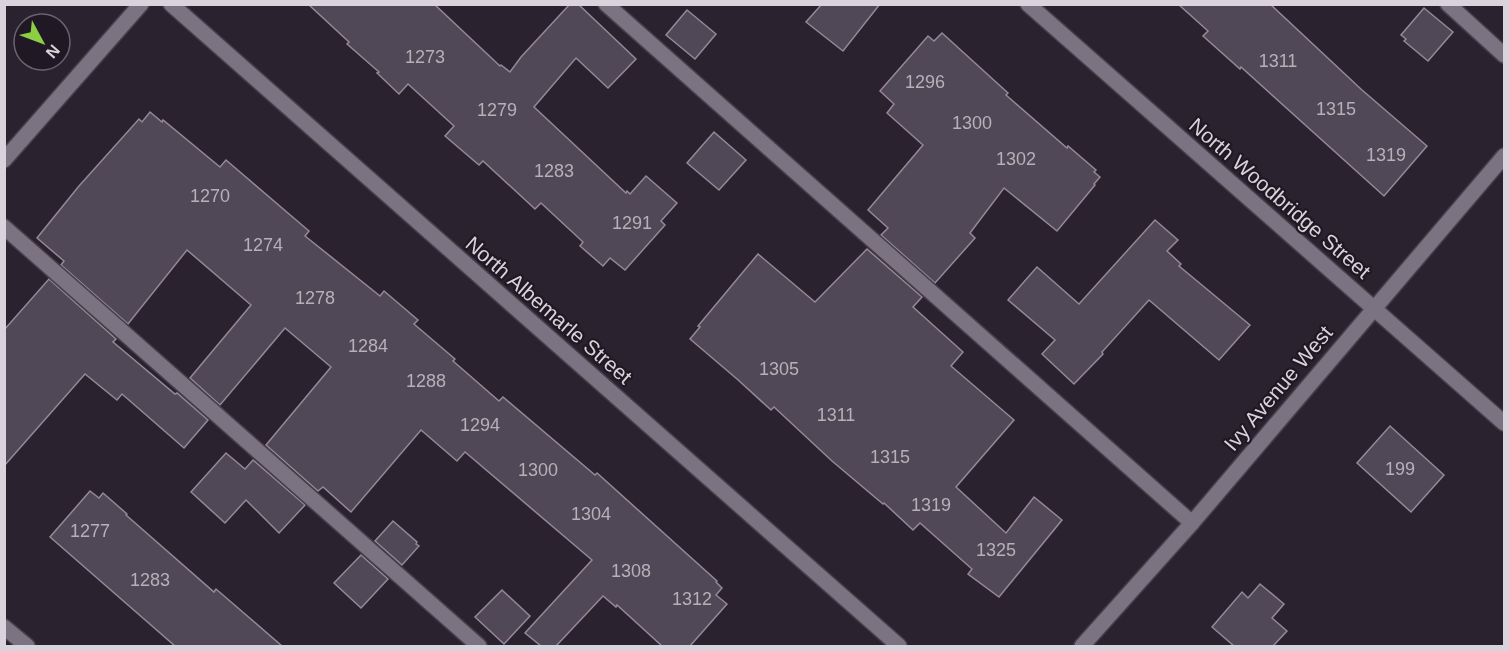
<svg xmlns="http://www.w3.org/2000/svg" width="1509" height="651" viewBox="0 0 1509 651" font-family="Helvetica,sans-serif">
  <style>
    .building { fill: #514857; stroke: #928999; stroke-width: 1.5 }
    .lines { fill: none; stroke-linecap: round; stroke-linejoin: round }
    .lane-casing { stroke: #463f4a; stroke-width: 18 }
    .street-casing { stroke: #463f4a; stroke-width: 18 }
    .secondary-casing { stroke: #463f4a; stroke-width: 18 }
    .lane { stroke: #7b7282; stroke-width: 15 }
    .street { stroke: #7b7282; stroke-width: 15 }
    .secondary { stroke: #7b7282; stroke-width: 15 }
    .labels { text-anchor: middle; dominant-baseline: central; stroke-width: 4.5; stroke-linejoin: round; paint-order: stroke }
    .number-label { font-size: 18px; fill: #b6b0bb }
    .street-label { font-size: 21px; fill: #d8d3dc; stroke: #201925 }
  </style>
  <rect width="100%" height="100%" fill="#2a222f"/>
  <g class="building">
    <polygon points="308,4 434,4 500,66 501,65 510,72 521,57 570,4 578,4 636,59 608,88 576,58 534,107 626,193 627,191 630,194 646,176 677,203 661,221 665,225 625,270 610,258 603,266 580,246 583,242 541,203 535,209 483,161 479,165 445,136 454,126 408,84 399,94 377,73 379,72 347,44 349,42"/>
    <polygon points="822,4 880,4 843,51 806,22"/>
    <polygon points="1178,4 1270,4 1362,90 1427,146 1384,196 1241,67 1240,69 1203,36 1208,31"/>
    <polygon points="1424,8 1453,32 1428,61 1404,41 1406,39 1401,35"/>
    <polygon points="687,10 716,34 695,59 666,35"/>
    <polygon points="942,33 1008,93 1006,95 1067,148 1068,146 1096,170 1094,172 1100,177 1094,184 1095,185 1057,231 1004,188 970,233 975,238 935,283 881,235 888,228 868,210 923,145 887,113 894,104 880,91 928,36 934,41"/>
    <polygon points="150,112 162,122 163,120 220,167 226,160 309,231 305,236 380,296 384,291 418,320 414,324 455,359 453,361 499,401 503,397 595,475 597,473 717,581 716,582 722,588 716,595 727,604 690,646 662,646 617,605 616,607 603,596 556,646 541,646 525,633 592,560 465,452 457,461 421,430 351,512 323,487 318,491 266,445 331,367 285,328 220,405 190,378 251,305 187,250 128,324 61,265 64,261 37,238 79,186 139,119 142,122"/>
    <polygon points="714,132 746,160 719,190 687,163"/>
    <polygon points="1155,220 1178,240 1167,251 1181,264 1179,266 1250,325 1219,360 1149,300 1102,352 1103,354 1074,384 1042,354 1055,340 1008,300 1037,267 1079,304"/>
    <polygon points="867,249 922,297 913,307 963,352 951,366 1014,420 956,487 1006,533 1034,497 1062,520 999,597 968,574 972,569 920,523 913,530 884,503 883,504 832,461 774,407 771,410 737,379 690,339 700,327 698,326 758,254 815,302"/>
    <polygon points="49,279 116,339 113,342 175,394 177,393 208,420 184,448 122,394 117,400 85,374 4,466 4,330"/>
    <polygon points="1390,426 1444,475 1411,512 1357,463"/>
    <polygon points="226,453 245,469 253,460 305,505 279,533 246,500 225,523 191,492"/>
    <polygon points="90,491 99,498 103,493 127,514 126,515 214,592 216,589 282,646 175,646 50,537"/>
    <polygon points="393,521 417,542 416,544 419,546 402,565 375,541"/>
    <polygon points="361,555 388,579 361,608 334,583"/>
    <polygon points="1260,584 1284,604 1272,618 1287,631 1273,646 1234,646 1212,627 1242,592 1248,598"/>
    <polygon points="502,590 530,616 504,644 475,617"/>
  </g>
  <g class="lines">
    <g class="lane-casing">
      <g id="lane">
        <polyline points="606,4 1192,523"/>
        <polyline points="1448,4 1504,55"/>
        <polyline points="4,227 479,646"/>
      </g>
    </g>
    <g class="street-casing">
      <g id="street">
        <polyline points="171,4 899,646"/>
        <polyline points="1028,4 1504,423"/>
        <polyline points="4,160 141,4"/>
        <polyline points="1082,646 1192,523 1504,156"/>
      </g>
    </g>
    <g class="secondary-casing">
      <polyline id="secondary" points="4,627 27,646"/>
    </g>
    <use href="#lane" class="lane"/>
    <use href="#street" class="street"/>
    <use href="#secondary" class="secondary"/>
  </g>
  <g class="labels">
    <g class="number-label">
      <text x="425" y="57">1273</text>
      <text x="1278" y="61">1311</text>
      <text x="925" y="82">1296</text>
      <text x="1336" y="109">1315</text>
      <text x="497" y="110">1279</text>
      <text x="972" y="123">1300</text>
      <text x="1386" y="155">1319</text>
      <text x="1016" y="159">1302</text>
      <text x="554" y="171">1283</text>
      <text x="210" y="196">1270</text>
      <text x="632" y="223">1291</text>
      <text x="263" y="245">1274</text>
      <text x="315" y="298">1278</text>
      <text x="368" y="346">1284</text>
      <text x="779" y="369">1305</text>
      <text x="426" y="381">1288</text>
      <text x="836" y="415">1311</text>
      <text x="480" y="425">1294</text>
      <text x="890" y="457">1315</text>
      <text x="1400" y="469">199</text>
      <text x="538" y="470">1300</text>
      <text x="931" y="505">1319</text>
      <text x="591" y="514">1304</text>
      <text x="90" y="531">1277</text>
      <text x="996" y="550">1325</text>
      <text x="631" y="571">1308</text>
      <text x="150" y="580">1283</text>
      <text x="692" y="599">1312</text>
    </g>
    <g class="street-label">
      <text transform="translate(1280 198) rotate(41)">North Woodbridge Street</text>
      <text transform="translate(549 310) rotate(41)">North Albemarle Street</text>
      <text transform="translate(1278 388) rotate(-50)">Ivy Avenue West</text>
    </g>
  </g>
  <rect width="1509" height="651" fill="none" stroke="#d8d3dc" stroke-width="12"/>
  <g transform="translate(42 42) rotate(131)"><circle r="28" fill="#201925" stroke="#6a636e" stroke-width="1.5"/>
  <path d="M0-4.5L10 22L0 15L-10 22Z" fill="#8dce44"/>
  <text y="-9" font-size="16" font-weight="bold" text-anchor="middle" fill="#d8d3dc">N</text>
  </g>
</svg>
